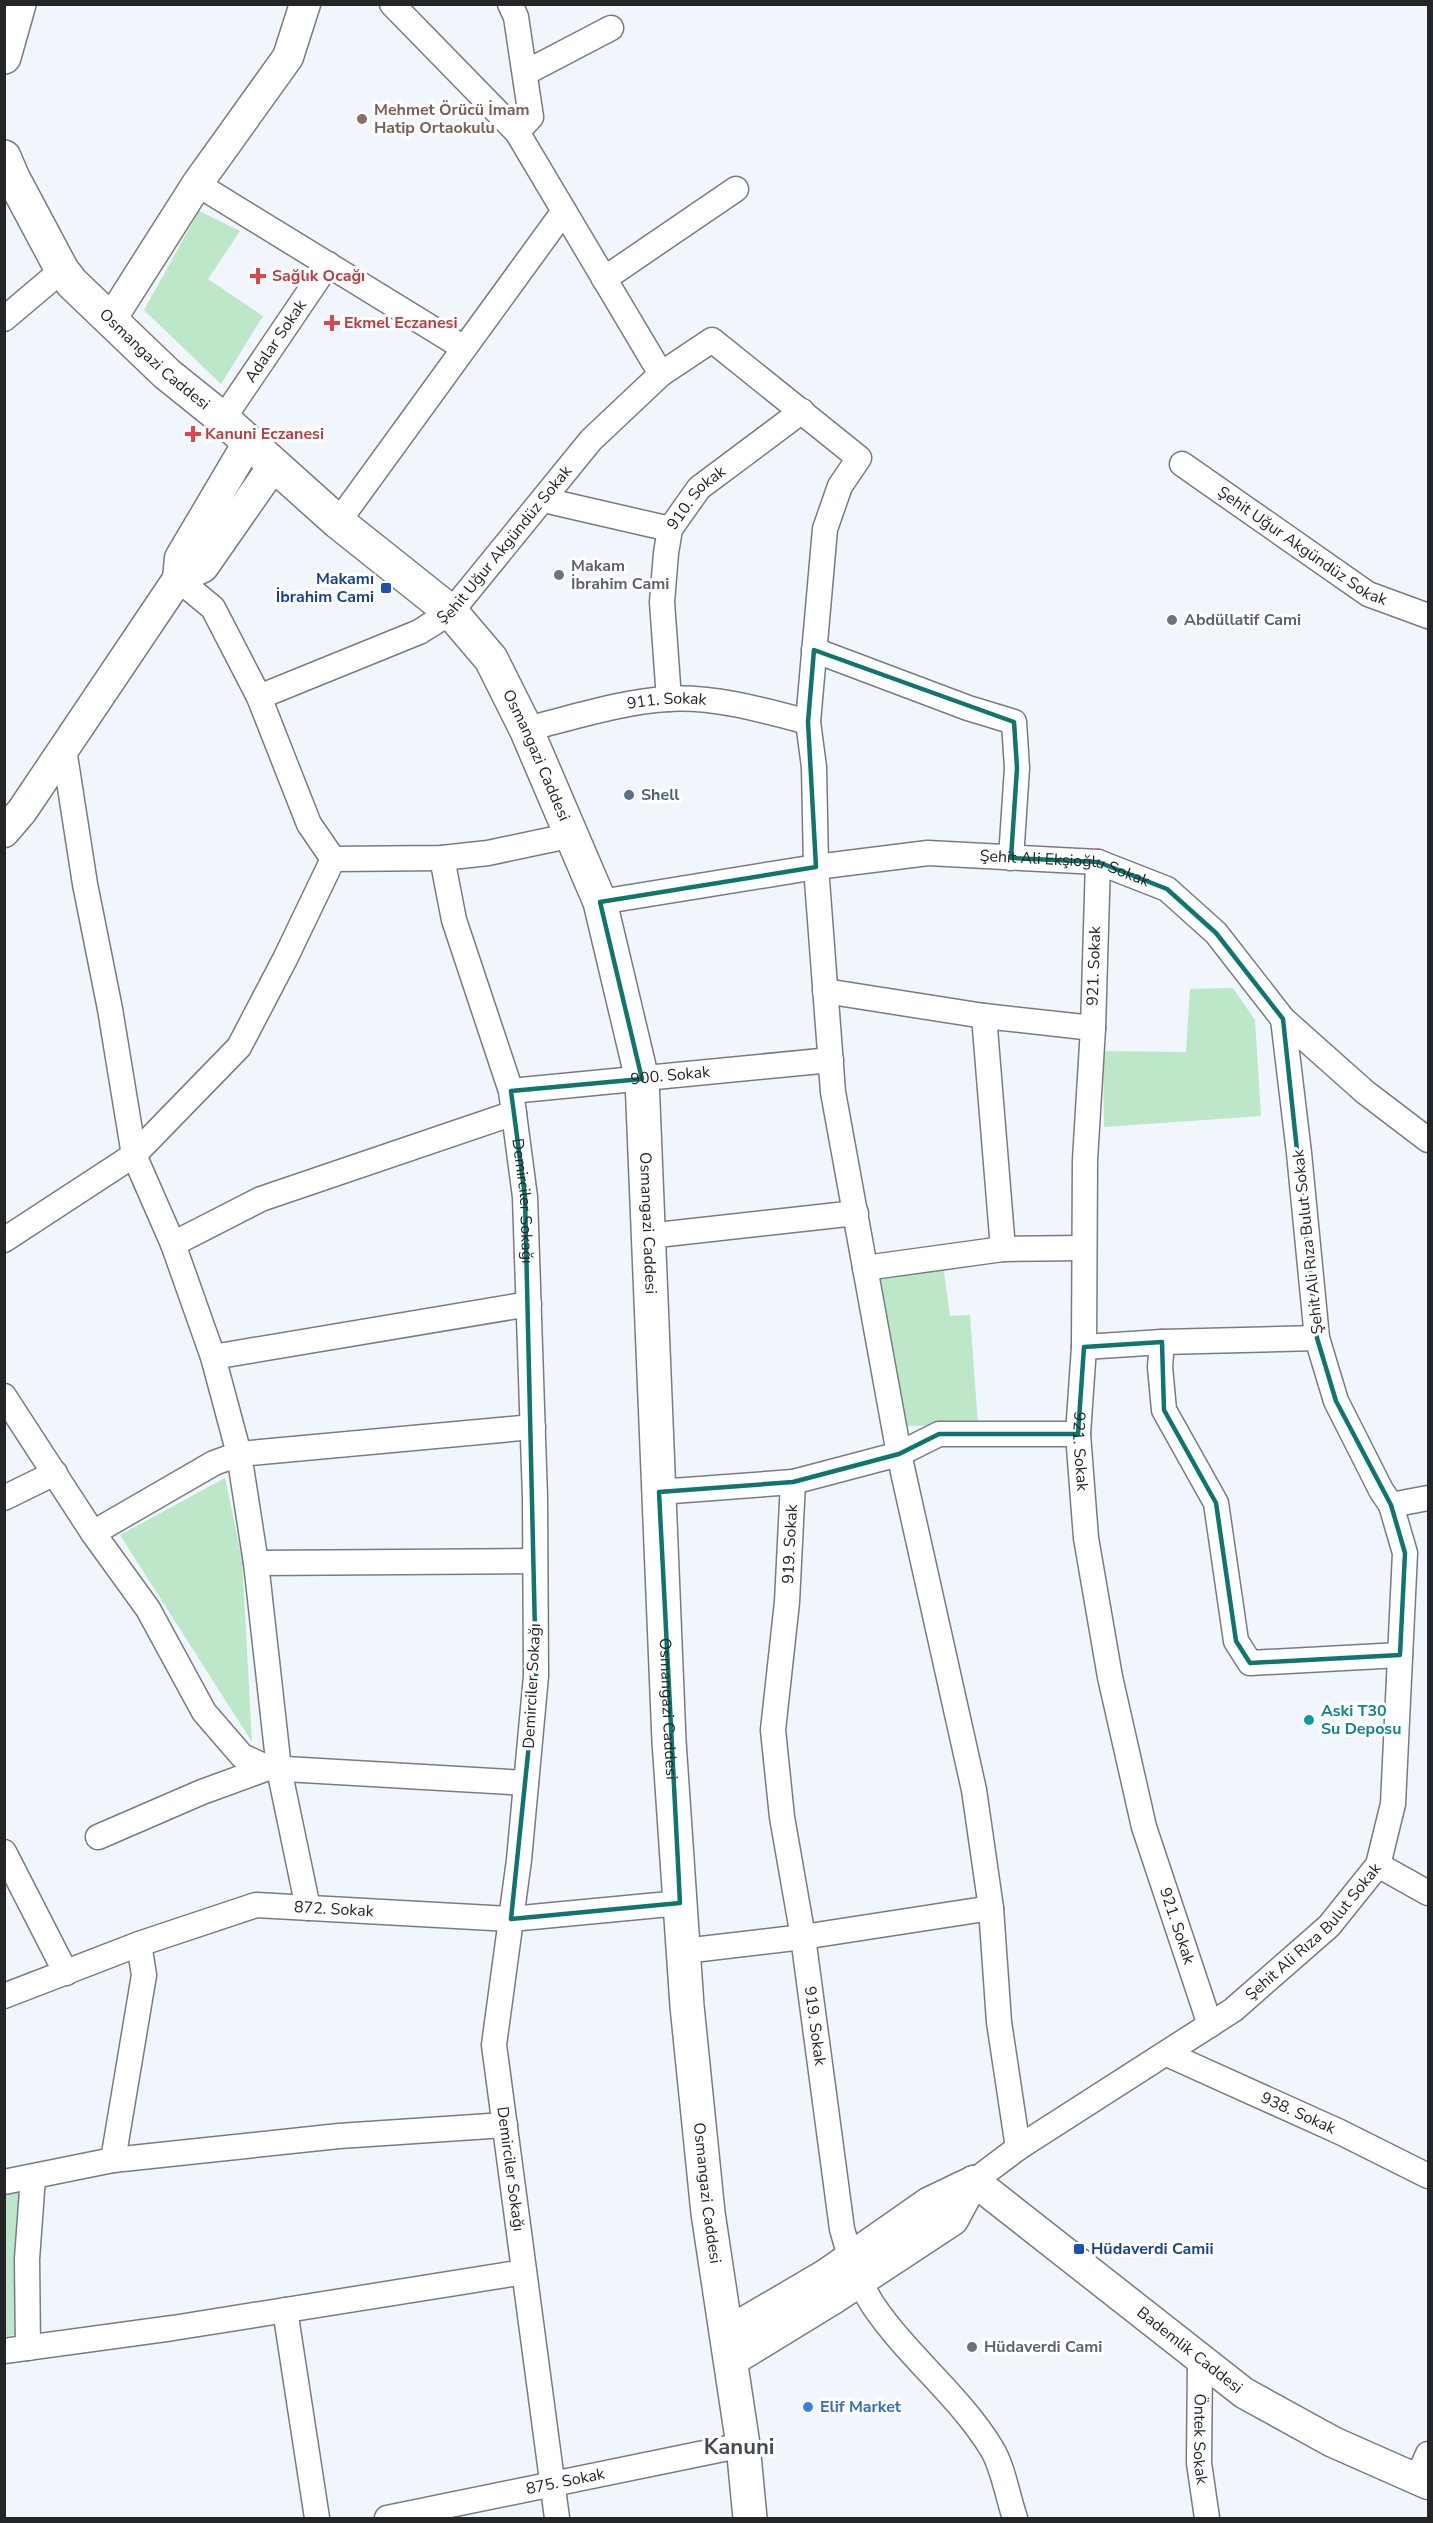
<svg xmlns="http://www.w3.org/2000/svg" width="1433" height="2523" viewBox="0 0 1433 2523" font-family="'Nunito Sans',sans-serif">
  <style>
    .green { fill: #bce7c9 }
    .lines { fill: none; stroke-linecap: round; stroke-linejoin: round }
    .minor-casing { stroke: #787c82; stroke-width: 27 }
    .tertiary-casing { stroke: #787c82; stroke-width: 33 }
    .secondary-casing { stroke: #787c82; stroke-width: 36 }
    .minor { stroke: #fff; stroke-width: 24 }
    .tertiary { stroke: #fff; stroke-width: 30 }
    .secondary { stroke: #fff; stroke-width: 33 }
    .marked { fill: none; stroke: #0f766e; stroke-width: 4.5; stroke-linejoin: round }
    .education-dot { fill: #8d6e63; stroke: #fff; stroke-width: 2 }
    .health-dot { fill: #e0444e; stroke: #fff; stroke-width: 2 }
    .worship-dot { fill: #6b7280; stroke: #fff; stroke-width: 2 }
    .transit-dot { fill: #1a4fb4; stroke: #fff; stroke-width: 2 }
    .service-dot { fill: #5c6f8a; stroke: #fff; stroke-width: 2 }
    .culture-dot { fill: #0f9aa8; stroke: #fff; stroke-width: 2 }
    .shop-dot { fill: #3f7fe0; stroke: #fff; stroke-width: 2 }
    .labels { text-anchor: middle; dominant-baseline: central; stroke-width: 6; stroke-linejoin: round; paint-order: stroke }
    .education-label { font-size: 16px; font-weight: bold; fill: #785e54; stroke: #fff; text-anchor: start }
    .health-label { font-size: 16px; font-weight: bold; fill: #be3a42; stroke: #fff; text-anchor: start }
    .street-label { font-size: 16px; fill: #232527; stroke: #fff }
    .worship-label { font-size: 16px; font-weight: bold; fill: #5b616d; stroke: #fff; text-anchor: start }
    .transit-label { font-size: 16px; font-weight: bold; fill: #164399; stroke: #fff; text-anchor: end }
    .service-label { font-size: 16px; font-weight: bold; fill: #4e5e75; stroke: #fff; text-anchor: start }
    .culture-label { font-size: 16px; font-weight: bold; fill: #0d838f; stroke: #fff; text-anchor: start }
    .shop-label { font-size: 16px; font-weight: bold; fill: #366cbe; stroke: #fff; text-anchor: start }
    .district-label { font-size: 22px; font-weight: bold; fill: #474a50; stroke: #fff }
  </style>
  <rect width="100%" height="100%" fill="#f1f5fc"/>
  <g class="green">
    <polygon points="199,211 240,231 208,279 263,316 221,384 144,310"/>
    <polygon points="1233,988 1255,1020 1261,1116 1104,1127 1103,1051 1186,1052 1190,989"/>
    <polygon points="943,1265 950,1316 970,1315 978,1425 903,1426 874,1274"/>
    <polygon points="225,1478 242,1559 252,1742 120,1535"/>
    <polygon points="24,2189 16,2335 5,2336 5,2193"/>
  </g>
  <g class="lines">
    <g class="minor-casing">
      <g id="minor">
        <polyline points="392,4 517,132 661,374"/>
        <polyline points="510,4 516,17 531,117 517,132"/>
        <polyline points="525,73 611,28"/>
        <polyline points="197,184 464,348"/>
        <polyline points="604,279 736,189"/>
        <polyline points="4,319 62,270"/>
        <path id="s1" d="M 223,419 L 328,264"/>
        <path id="s2" d="M 1182,464 L 1368,594 L 1428,616"/>
        <polyline points="544,500 670,529"/>
        <polyline points="338,522 564,211"/>
        <polyline points="178,579 213,608 259,697 309,824 333,859 442,858 488,853 573,835"/>
        <polyline points="814,650 968,708 1014,722 1017,768 1011,858"/>
        <path id="s3" d="M 259,697 L 419,632 L 451,612 L 591,440 L 661,374 L 712,340 L 859,458 L 840,486 L 825,529 L 808,722 L 814,767 L 816,867 L 833,1092 L 899,1454 L 974,1790 L 991,1908 L 999,2022 L 1018,2148"/>
        <path id="s4" d="M 669,699 L 662,602 L 666,553 L 670,529 L 699,488 L 802,411"/>
        <path id="s5" d="M 526,729 C 572,718 620,702 667,699 C 715,696 763,710 808,722"/>
        <polyline points="64,749 85,884 110,1009 134,1155 173,1244 213,1357 239,1454 256,1563 279,1769 308,1908"/>
        <path id="s6" d="M 442,858 L 454,920 L 511,1091 L 525,1197 L 535,1498 L 536,1676 L 519,1860 L 494,2045 L 557,2518"/>
        <path id="s7" d="M 1098,862 L 1093,1028 L 1085,1160 L 1084,1347 L 1078,1434 L 1086,1538 L 1110,1677 L 1144,1827 L 1210,2025"/>
        <path id="s8" d="M 600,902 L 816,867 L 928,853 L 1098,862 L 1167,889 L 1216,933 L 1283,1019 L 1365,1092 L 1428,1140"/>
        <polyline points="825,991 984,1016 1093,1028"/>
        <polyline points="984,1016 1003,1249"/>
        <path id="s9" d="M 511,1091 L 831,1060"/>
        <polyline points="648,1236 856,1213"/>
        <polyline points="4,1240 134,1155 239,1047 285,959 333,859"/>
        <polyline points="173,1244 261,1199 514,1113"/>
        <polyline points="865,1268 1003,1249 1083,1248"/>
        <polyline points="1162,1342 1160,1367 1164,1410 1216,1503 1236,1641 1250,1663 1400,1655"/>
        <polyline points="1084,1347 1162,1342 1317,1338"/>
        <polyline points="213,1357 529,1304"/>
        <polyline points="4,1396 93,1533 148,1609 204,1712 242,1756 268,1768"/>
        <path id="s10" d="M 793,1482 L 787,1602 L 773,1730 L 782,1817 L 803,1937 L 842,2229 C 849,2255 858,2282 873,2305 C 908,2357 959,2395 992,2449 C 1003,2467 1008,2498 1015,2518"/>
        <polyline points="659,1492 793,1482 899,1454 939,1434 1078,1434"/>
        <polyline points="4,1498 55,1473"/>
        <polyline points="1391,1505 1428,1498"/>
        <polyline points="93,1533 214,1463 239,1454 533,1427"/>
        <polyline points="256,1563 535,1561"/>
        <polyline points="98,1837 202,1792 268,1768 526,1783"/>
        <polyline points="4,1852 66,1973"/>
        <polyline points="1378,1865 1428,1893"/>
        <polyline points="684,1951 803,1937 991,1908"/>
        <path id="s11" d="M 4,1996 L 139,1944 L 256,1905 L 511,1919 L 680,1903"/>
        <path id="s12" d="M 1167,2054 L 1340,2132 L 1428,2176"/>
        <polyline points="113,2160 144,1975 139,1944"/>
        <path id="s13" d="M 974,2181 L 1018,2148 L 1233,2010 L 1329,1926 L 1378,1865 L 1393,1804 L 1405,1553 L 1391,1505 L 1381,1490 L 1336,1401 L 1317,1338 L 1299,1153 L 1283,1019"/>
        <polyline points="4,2182 113,2160 339,2136 505,2125"/>
        <polyline points="285,2310 317,2518"/>
        <polyline points="28,2348 27,2259 33,2177"/>
        <polyline points="4,2351 173,2328 524,2272"/>
        <path id="s14" d="M 1200,2359 L 1199,2463 L 1207,2518"/>
        <polyline points="1417,2479 1428,2454"/>
        <path id="s15" d="M 387,2518 L 743,2445"/>
      </g>
    </g>
    <g class="tertiary-casing">
      <g id="tertiary">
        <polyline points="110,321 197,184 288,57 305,4"/>
        <polyline points="178,579 180,558 248,443"/>
        <polyline points="4,832 22,811 178,579 203,567 274,465"/>
        <path id="s16" d="M 974,2181 L 1244,2393 L 1333,2442 L 1428,2484"/>
        <polyline points="726,2333 825,2275 928,2203 974,2181"/>
        <polyline points="730,2362 833,2299 953,2220 974,2181"/>
      </g>
    </g>
    <g class="secondary-casing">
      <g id="secondary">
        <polyline points="4,57 19,4"/>
        <path id="s17" d="M 4,157 L 13,178 L 62,270 L 72,283 L 167,374 L 223,419 L 338,522 L 451,612 L 491,659 L 526,729 L 600,902 L 642,1079 L 669,1741 L 687,2006 L 708,2213 L 743,2445 L 750,2518"/>
      </g>
    </g>
    <use href="#minor" class="minor"/>
    <use href="#tertiary" class="tertiary"/>
    <use href="#secondary" class="secondary"/>
  </g>
  <path class="marked" d="M 814,650 L 1014,722 L 1017,768 L 1011,858 L 1098,862 L 1167,889 L 1216,933 L 1283,1019 L 1317,1338 L 1336,1401 L 1391,1505 L 1405,1553 L 1400,1655 L 1250,1663 L 1236,1641 L 1216,1503 L 1164,1410 L 1162,1342 L 1084,1347 L 1078,1434 L 939,1434 L 899,1454 L 793,1482 L 659,1492 L 680,1903 L 511,1919 L 536,1676 L 525,1197 L 511,1091 L 642,1079 L 600,902 L 816,867 L 808,722 Z"/>
  <circle class="education-dot" cx="362" cy="119" r="6"/>
  <g class="health-dot">
    <path d="M255 267h6v6h6v6h-6v6h-6v-6h-6v-6h6z"/>
    <path d="M329 314h6v6h6v6h-6v6h-6v-6h-6v-6h6z"/>
    <path d="M190 425h6v6h6v6h-6v6h-6v-6h-6v-6h6z"/>
  </g>
  <g class="worship-dot">
    <circle cx="559" cy="575" r="6"/>
    <circle cx="1172" cy="620" r="6"/>
    <circle cx="972" cy="2347" r="6"/>
  </g>
  <g class="transit-dot">
    <rect x="380" y="582" width="12" height="12" rx="3"/>
    <rect x="1073" y="2243" width="12" height="12" rx="3"/>
  </g>
  <circle class="service-dot" cx="629" cy="795" r="6"/>
  <circle class="culture-dot" cx="1309" cy="1720" r="6"/>
  <circle class="shop-dot" cx="808" cy="2407" r="6"/>
  <g class="labels">
    <g class="education-label">
      <text x="374" y="110">Mehmet Örücü İmam<tspan x="374" dy="18">Hatip Ortaokulu</tspan></text>
    </g>
    <g class="health-label">
      <text x="272" y="276">Sağlık Ocağı</text>
      <text x="344" y="323">Ekmel Eczanesi</text>
      <text x="205" y="434">Kanuni Eczanesi</text>
    </g>
    <g class="street-label">
      <text stroke="none"><textPath href="#s1" startOffset="94">Adalar Sokak</textPath></text>
      <text stroke="none"><textPath href="#s17" startOffset="256">Osmangazi Caddesi</textPath></text>
      <text stroke="none"><textPath href="#s4" startOffset="212">910. Sokak</textPath></text>
      <text stroke="none"><textPath href="#s3" startOffset="296">Şehit Uğur Akgündüz Sokak</textPath></text>
      <text stroke="none"><textPath href="#s2" startOffset="146">Şehit Uğur Akgündüz Sokak</textPath></text>
      <text stroke="none"><textPath href="#s5" startOffset="144">911. Sokak</textPath></text>
      <text stroke="none"><textPath href="#s17" startOffset="814">Osmangazi Caddesi</textPath></text>
      <text stroke="none"><textPath href="#s8" startOffset="470">Şehit Ali Ekşioğlu Sokak</textPath></text>
      <text transform="translate(1094 966) rotate(-88)">921. Sokak</text>
      <text stroke="none"><textPath href="#s9" startOffset="160">900. Sokak</textPath></text>
      <text stroke="none"><textPath href="#s6" startOffset="354">Demirciler Sokağı</textPath></text>
      <text stroke="none"><textPath href="#s17" startOffset="1300">Osmangazi Caddesi</textPath></text>
      <text transform="translate(1308 1242) rotate(-96)">Şehit Ali Rıza Bulut Sokak</text>
      <text stroke="none"><textPath href="#s7" startOffset="590">921. Sokak</textPath></text>
      <text transform="translate(790 1544) rotate(-87)">919. Sokak</text>
      <text transform="translate(532 1686) rotate(-87)">Demirciler Sokağı</text>
      <text stroke="none"><textPath href="#s17" startOffset="1786">Osmangazi Caddesi</textPath></text>
      <text stroke="none"><textPath href="#s11" startOffset="346">872. Sokak</textPath></text>
      <text stroke="none"><textPath href="#s7" startOffset="1076">921. Sokak</textPath></text>
      <text stroke="none"><textPath href="#s13" startOffset="423">Şehit Ali Rıza Bulut Sokak</textPath></text>
      <text stroke="none"><textPath href="#s10" startOffset="548">919. Sokak</textPath></text>
      <text stroke="none"><textPath href="#s12" startOffset="144">938. Sokak</textPath></text>
      <text stroke="none"><textPath href="#s6" startOffset="1326">Demirciler Sokağı</textPath></text>
      <text stroke="none"><textPath href="#s17" startOffset="2272">Osmangazi Caddesi</textPath></text>
      <text stroke="none"><textPath href="#s16" startOffset="274">Bademlik Caddesi</textPath></text>
      <text stroke="none"><textPath href="#s14" startOffset="80">Öntek Sokak</textPath></text>
      <text stroke="none"><textPath href="#s15" startOffset="182">875. Sokak</textPath></text>
    </g>
    <g class="worship-label">
      <text x="571" y="566">Makam<tspan x="571" dy="18">İbrahim Cami</tspan></text>
      <text x="1184" y="620">Abdüllatif Cami</text>
      <text x="984" y="2347">Hüdaverdi Cami</text>
    </g>
    <g class="transit-label">
      <text x="374" y="579">Makamı<tspan x="374" dy="18">İbrahim Cami</tspan></text>
      <text x="1091" y="2249" text-anchor="start">Hüdaverdi Camii</text>
    </g>
    <g class="service-label">
      <text x="641" y="795">Shell</text>
    </g>
    <g class="culture-label">
      <text x="1321" y="1711">Aski T30<tspan x="1321" dy="18">Su Deposu</tspan></text>
    </g>
    <g class="shop-label">
      <text x="820" y="2407">Elif Market</text>
    </g>
    <g class="district-label">
      <text x="739" y="2447">Kanuni</text>
    </g>
  </g>
  <rect width="1433" height="2523" fill="none" stroke="#232527" stroke-width="12"/>
</svg>
